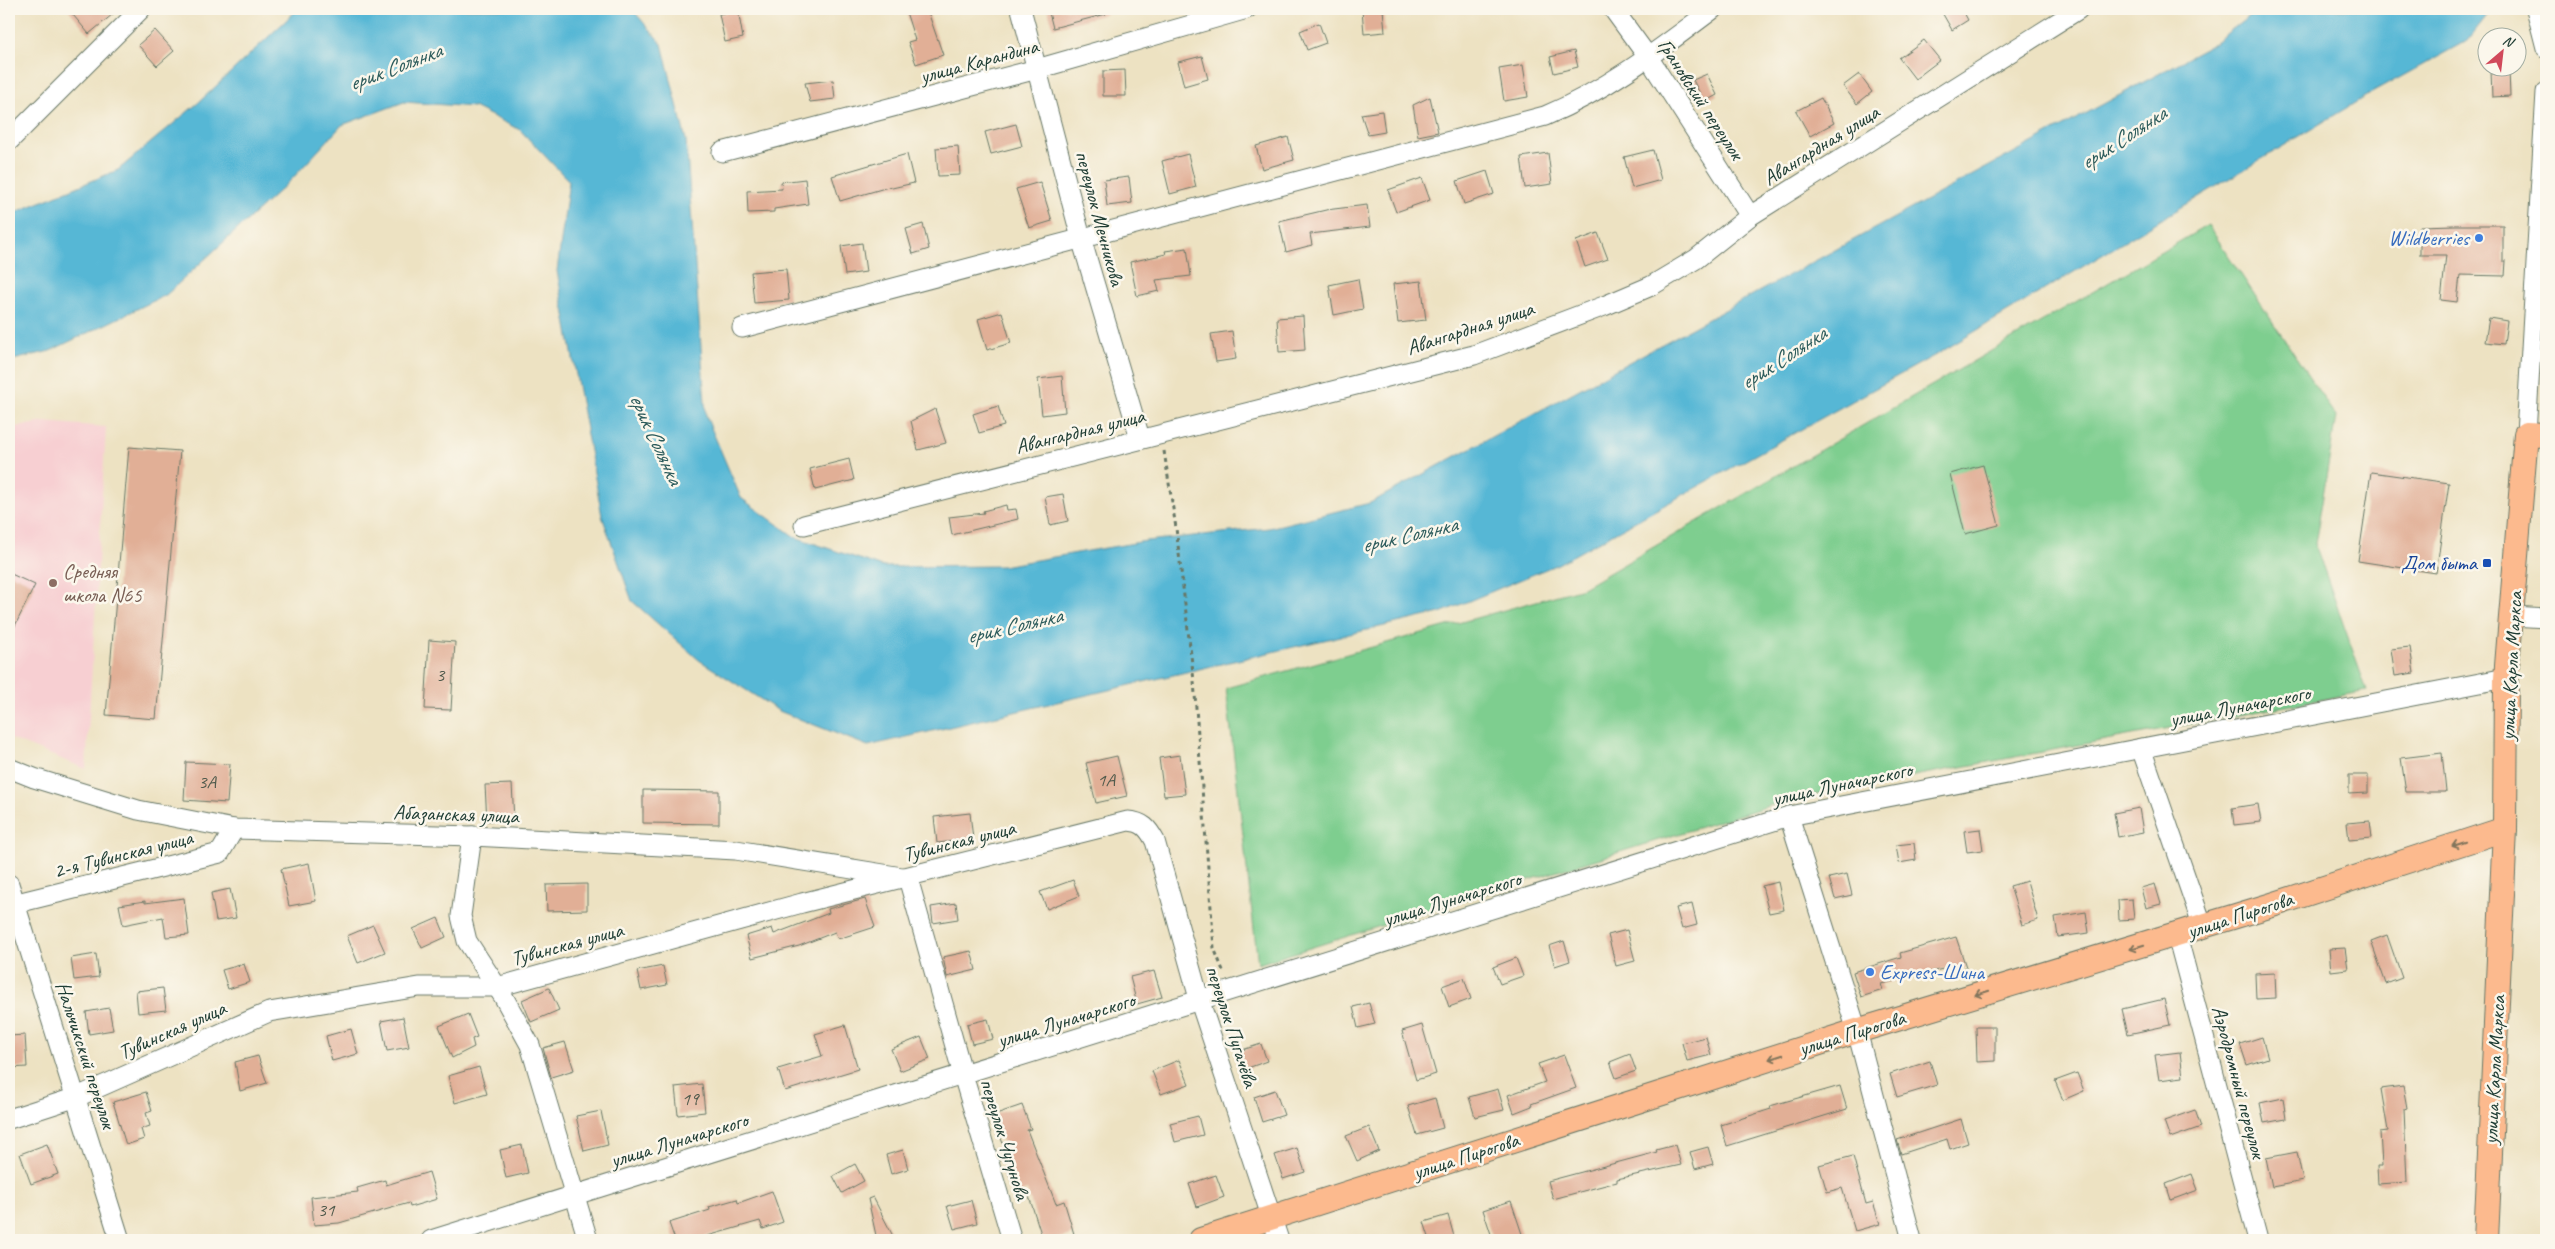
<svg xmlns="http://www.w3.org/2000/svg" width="2555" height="1249" viewBox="0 0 2555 1249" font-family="Caveat,sans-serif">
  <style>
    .built { fill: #f7cfd2 }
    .green { fill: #7ece8f; stroke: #4e8662 }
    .water { fill: #56b7d5; stroke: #3a7a84 }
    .building { fill: #e1af96 }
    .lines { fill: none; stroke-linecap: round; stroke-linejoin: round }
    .minor-casing { stroke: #677766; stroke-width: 21 }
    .major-casing { stroke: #677766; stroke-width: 26 }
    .path { stroke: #677766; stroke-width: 3; stroke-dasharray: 4 4; stroke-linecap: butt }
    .minor { stroke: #fff; stroke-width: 19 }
    .major { stroke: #fcba8e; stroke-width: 24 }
    .oneway { stroke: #82755c }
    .shop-dot { fill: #3f7fe0; stroke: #fbf7ec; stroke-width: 2 }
    .transit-dot { fill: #1a4fb4; stroke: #fbf7ec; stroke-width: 2 }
    .education-dot { fill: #8d6e63; stroke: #fbf7ec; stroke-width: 2 }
    .labels { text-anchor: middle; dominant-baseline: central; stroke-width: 5; stroke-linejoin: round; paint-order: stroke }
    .number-label { font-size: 19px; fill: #505a4c }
    .street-label { font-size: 21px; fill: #1f3d34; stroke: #fbf7ec }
    .shop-label { font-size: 21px; fill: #366cbe; stroke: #fbf7ec; text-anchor: end }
    .transit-label { font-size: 21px; fill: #164399; stroke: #fbf7ec; text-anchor: end }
    .education-label { font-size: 21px; fill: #785e54; stroke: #fbf7ec; text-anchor: start }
    .water-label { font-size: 22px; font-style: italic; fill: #2d5c5c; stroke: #fbf7ec }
  </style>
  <rect width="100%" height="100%" fill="#fbf7ec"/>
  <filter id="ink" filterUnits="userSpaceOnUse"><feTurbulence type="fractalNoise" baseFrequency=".02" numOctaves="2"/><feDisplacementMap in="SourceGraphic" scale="10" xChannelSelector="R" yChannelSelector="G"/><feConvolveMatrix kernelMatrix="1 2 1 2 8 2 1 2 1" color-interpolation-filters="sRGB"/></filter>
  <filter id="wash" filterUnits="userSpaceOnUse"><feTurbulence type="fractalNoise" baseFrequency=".0096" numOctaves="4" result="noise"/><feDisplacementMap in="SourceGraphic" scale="20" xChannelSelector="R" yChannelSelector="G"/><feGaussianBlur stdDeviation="1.12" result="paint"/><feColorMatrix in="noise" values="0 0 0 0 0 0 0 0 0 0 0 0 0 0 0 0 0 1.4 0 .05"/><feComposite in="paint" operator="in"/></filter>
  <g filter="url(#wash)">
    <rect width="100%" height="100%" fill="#ede2c2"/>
    <polygon class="built" points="45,422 106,427 86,769 9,738 9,428"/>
    <polygon class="green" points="2208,225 2336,417 2315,544 2367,691 1791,799 1258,964 1226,688 1583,588"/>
    <polygon class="water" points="298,9 632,9 662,44 686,140 706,416 741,498 795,537 883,567 1002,566 1146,541 1269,528 1370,503 2210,46 2259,9 2492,9 2468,40 2368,95 1941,352 1558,564 1440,613 868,746 779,711 699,660 632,601 602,516 557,271 569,181 520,130 474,107 404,102 342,125 290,181 166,295 50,351 9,361 9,215 118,170 198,103"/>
    <g id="blocks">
      <g class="building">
        <polygon points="68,9 119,9 89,34"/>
        <polygon points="905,9 927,9 943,55 916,64 908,42 915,40"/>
        <polygon points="1048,9 1105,9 1106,14 1053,28"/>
        <polygon points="1362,9 1383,9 1385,32 1364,34"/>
        <polygon points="1940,9 1962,9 1968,20 1952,30"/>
        <polygon points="738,10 743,38 725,42 719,14"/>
        <polygon points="1319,23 1326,43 1307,50 1300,31"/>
        <polygon points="155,30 174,51 157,66 138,45"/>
        <polygon points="1924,40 1940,60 1915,79 1899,58"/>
        <polygon points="1574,51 1578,67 1554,73 1550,57"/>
        <polygon points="1202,56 1208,79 1184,86 1178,62"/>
        <polygon points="1523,65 1528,97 1504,101 1499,69"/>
        <polygon points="1125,70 1126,96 1103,96 1103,71"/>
        <polygon points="2509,70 2510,96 2492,97 2491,71"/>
        <polygon points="1707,74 1717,95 1704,102 1693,80"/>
        <polygon points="1859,74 1872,92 1857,104 1843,86"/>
        <polygon points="833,80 835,99 810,102 805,83"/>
        <polygon points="1430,97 1438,132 1418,136 1413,105"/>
        <polygon points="1821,98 1834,123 1810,136 1796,111"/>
        <polygon points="1382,111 1385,132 1368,135 1361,114"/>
        <polygon points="1016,124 1022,146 991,154 985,132"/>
        <polygon points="1288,137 1294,160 1262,169 1256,146"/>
        <polygon points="958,146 960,175 938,176 936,148"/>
        <polygon points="1653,150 1661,180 1632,188 1624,157"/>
        <polygon points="1548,153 1552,184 1525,188 1521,157"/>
        <polygon points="907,154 914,183 892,188 892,186 840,201 832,176"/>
        <polygon points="1188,154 1196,187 1170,194 1162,161"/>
        <polygon points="1487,171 1494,194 1464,204 1457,181"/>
        <polygon points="1129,177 1132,203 1107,206 1104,180"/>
        <polygon points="1422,178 1430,200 1396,212 1388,190"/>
        <polygon points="805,179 808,204 774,209 774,212 748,213 747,191 782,189 781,182"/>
        <polygon points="1040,182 1052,221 1029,228 1016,189"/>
        <polygon points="1367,205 1370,227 1310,234 1312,245 1286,252 1279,221 1326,210"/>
        <polygon points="923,224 929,249 913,254 906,229"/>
        <polygon points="2455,225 2503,225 2503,261 2506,261 2505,276 2460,275 2457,302 2441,300 2446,255 2420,255 2420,226"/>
        <polygon points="1598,233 1608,259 1585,267 1576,241"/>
        <polygon points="862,243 866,272 845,275 841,246"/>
        <polygon points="1187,248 1191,276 1156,280 1159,291 1137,296 1130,262 1166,254 1165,251"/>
        <polygon points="786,269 789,300 754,303 751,272"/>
        <polygon points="1358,279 1363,309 1334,315 1329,285"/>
        <polygon points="1421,281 1426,320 1398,323 1393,284"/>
        <polygon points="1002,312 1011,343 987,350 978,319"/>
        <polygon points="1303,316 1305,350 1279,352 1277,318"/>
        <polygon points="2489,318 2507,321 2504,344 2485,342"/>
        <polygon points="1232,331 1236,359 1216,362 1211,334"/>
        <polygon points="1062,376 1065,412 1042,415 1038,379"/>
        <polygon points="998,406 1004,426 979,433 973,414"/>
        <polygon points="935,409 946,443 918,450 911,421"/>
        <polygon points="129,447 180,451 156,719 106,715"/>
        <polygon points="849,459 854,480 815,490 810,469"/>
        <polygon points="1983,465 1999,525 1965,534 1950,474"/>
        <polygon points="2371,472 2449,483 2436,573 2358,561"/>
        <polygon points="1063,494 1068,521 1050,525 1045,497"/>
        <polygon points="1006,505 1007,510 1016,509 1018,519 952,535 949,517 984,513 983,511"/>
        <polygon points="9,573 35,585 9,638"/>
        <polygon points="429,640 455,642 451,710 425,709"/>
        <polygon points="2410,647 2414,673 2395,676 2391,649"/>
        <polygon points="2442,753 2446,792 2406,792 2401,758"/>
        <polygon points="1180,755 1185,794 1164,796 1159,758"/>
        <polygon points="1117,756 1127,796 1096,803 1086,763"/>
        <polygon points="186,762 230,764 227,803 184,800"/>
        <polygon points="2349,775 2368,775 2368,793 2349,794"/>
        <polygon points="512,784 514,820 487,821 485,785"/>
        <polygon points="643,790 719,791 719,824 643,823"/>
        <polygon points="2258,804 2261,822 2234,825 2232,808"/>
        <polygon points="2139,808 2143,832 2118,837 2114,813"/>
        <polygon points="970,813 973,839 937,843 934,817"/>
        <polygon points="2370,821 2372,838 2349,840 2347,823"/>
        <polygon points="1980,829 1983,850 1967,852 1964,831"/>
        <polygon points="1914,843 1916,860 1899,863 1896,845"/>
        <polygon points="309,863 316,901 289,906 281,869"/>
        <polygon points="1847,874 1852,895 1835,899 1829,878"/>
        <polygon points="1073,880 1079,896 1047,909 1040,892"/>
        <polygon points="2027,881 2038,920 2022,925 2010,886"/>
        <polygon points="1778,882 1784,910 1769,913 1762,886"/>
        <polygon points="587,884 587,910 547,911 546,885"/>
        <polygon points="2155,884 2161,904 2146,908 2141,888"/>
        <polygon points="230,889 236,918 216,921 211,893"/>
        <polygon points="184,898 189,935 166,937 163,917 123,925 119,905 145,901 145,903"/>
        <polygon points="865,899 875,927 838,939 835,932 799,946 752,958 746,936 772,928 774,934 829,913 828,909"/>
        <polygon points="2132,899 2134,919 2119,920 2118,900"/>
        <polygon points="956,903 958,919 933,923 931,907"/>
        <polygon points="1692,904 1697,925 1682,929 1676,908"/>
        <polygon points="2086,912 2089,933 2058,937 2055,917"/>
        <polygon points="438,918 446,937 422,948 413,929"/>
        <polygon points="373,925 385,952 358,963 347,936"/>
        <polygon points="1627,930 1635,961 1616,966 1608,935"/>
        <polygon points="2387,935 2402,978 2386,984 2371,941"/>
        <polygon points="1956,937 1966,967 1948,973 1947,968 1881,984 1883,990 1861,997 1853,972 1901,957 1900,953"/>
        <polygon points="1564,941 1570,961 1555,966 1549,946"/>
        <polygon points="2345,948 2348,969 2331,971 2329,949"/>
        <polygon points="971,951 976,970 947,977 943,957"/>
        <polygon points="96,954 99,977 74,980 71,958"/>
        <polygon points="1516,958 1523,976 1500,984 1493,967"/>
        <polygon points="244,964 250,982 228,989 222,970"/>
        <polygon points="663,966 667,985 641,990 637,971"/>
        <polygon points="1154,971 1162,997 1137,1004 1130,977"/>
        <polygon points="2275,973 2276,998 2256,999 2255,974"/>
        <polygon points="1464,978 1471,999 1449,1007 1442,986"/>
        <polygon points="163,988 166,1010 138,1013 136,991"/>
        <polygon points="549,988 559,1010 531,1022 522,1000"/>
        <polygon points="2164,999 2170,1025 2128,1034 2122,1009"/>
        <polygon points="1369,1003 1375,1024 1358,1028 1353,1007"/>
        <polygon points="109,1008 113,1030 89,1034 86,1012"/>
        <polygon points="468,1014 477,1037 472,1039 474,1047 452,1058 439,1026"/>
        <polygon points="403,1017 409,1047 387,1051 381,1021"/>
        <polygon points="988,1019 993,1039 972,1044 967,1024"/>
        <polygon points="845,1025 858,1069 785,1091 778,1069 822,1056 815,1034"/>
        <polygon points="1422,1025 1436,1074 1416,1080 1402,1031"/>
        <polygon points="1976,1027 1995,1027 1995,1061 1977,1062"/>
        <polygon points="351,1029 358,1054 332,1061 326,1036"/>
        <polygon points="25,1035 27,1067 9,1068 9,1036"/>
        <polygon points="921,1037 930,1059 900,1071 891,1049"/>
        <polygon points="1706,1037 1711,1055 1687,1061 1682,1043"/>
        <polygon points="2262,1037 2268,1058 2247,1065 2240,1044"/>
        <polygon points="565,1042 574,1070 551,1077 543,1048"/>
        <polygon points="1261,1044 1267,1061 1245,1069 1239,1051"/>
        <polygon points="2180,1052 2183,1077 2159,1080 2155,1055"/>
        <polygon points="1630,1054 1636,1071 1616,1078 1610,1062"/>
        <polygon points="1564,1055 1576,1088 1531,1104 1532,1106 1514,1113 1508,1095 1545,1082 1538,1064"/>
        <polygon points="258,1056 267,1083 240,1091 235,1062"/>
        <polygon points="1179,1060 1189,1084 1161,1094 1152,1071"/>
        <polygon points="1930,1061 1937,1085 1897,1097 1890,1074"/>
        <polygon points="479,1067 487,1094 455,1103 448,1076"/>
        <polygon points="2077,1073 2084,1091 2063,1100 2055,1081"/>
        <polygon points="702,1084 705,1112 678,1115 675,1087"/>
        <polygon points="1840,1086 1847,1109 1727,1146 1721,1125 1771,1109 1770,1106"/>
        <polygon points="2403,1086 2407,1108 2404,1109 2407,1182 2378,1184 2377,1166 2382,1166 2380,1132 2388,1131 2381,1089"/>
        <polygon points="1498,1089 1504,1110 1475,1117 1469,1097"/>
        <polygon points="1275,1090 1284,1115 1262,1122 1254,1097"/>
        <polygon points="146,1092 152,1111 146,1113 150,1126 141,1129 144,1139 126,1145 113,1102"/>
        <polygon points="1435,1098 1443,1128 1417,1135 1408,1106"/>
        <polygon points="2283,1098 2286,1119 2264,1123 2260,1103"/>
        <polygon points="1022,1105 1031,1129 1027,1130 1056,1204 1064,1201 1074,1234 1055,1240 1043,1240 1027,1190 1017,1194 1006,1166 1010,1164 993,1115"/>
        <polygon points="2195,1110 2201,1127 2170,1138 2164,1121"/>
        <polygon points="601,1111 608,1145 584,1151 576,1116"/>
        <polygon points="1198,1116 1203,1135 1175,1142 1170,1123"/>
        <polygon points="1961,1119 1968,1143 1950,1149 1947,1139 1901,1154 1897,1140"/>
        <polygon points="1369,1127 1379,1151 1357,1161 1346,1136"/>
        <polygon points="47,1144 58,1174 31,1184 20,1154"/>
        <polygon points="522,1145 528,1173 506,1178 500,1150"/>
        <polygon points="1675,1145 1681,1165 1617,1179 1617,1182 1553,1199 1548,1181 1657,1152 1656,1150"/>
        <polygon points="1708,1147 1713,1164 1695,1169 1690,1152"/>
        <polygon points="1297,1148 1305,1172 1283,1179 1275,1155"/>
        <polygon points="903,1150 908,1169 891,1174 886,1155"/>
        <polygon points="2297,1152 2303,1181 2272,1187 2266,1158"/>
        <polygon points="1853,1156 1866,1204 1873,1202 1880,1224 1855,1231 1842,1188 1827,1192 1819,1165"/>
        <polygon points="855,1164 864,1181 842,1193 833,1176"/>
        <polygon points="429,1172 437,1199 410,1207 409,1203 339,1223 314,1225 311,1197 358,1192 357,1188 385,1180 386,1185"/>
        <polygon points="2192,1174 2198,1190 2171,1200 2166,1184"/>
        <polygon points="1216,1175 1224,1197 1197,1207 1189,1184"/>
        <polygon points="772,1191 783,1222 763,1229 760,1221 704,1237 705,1240 675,1240 669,1223 710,1210 709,1207 737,1199 738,1203"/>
        <polygon points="873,1197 895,1240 877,1240 868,1199"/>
        <polygon points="971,1200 977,1223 954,1229 947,1206"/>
        <polygon points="1511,1201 1524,1240 1493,1240 1483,1210"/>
        <polygon points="1448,1215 1455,1240 1430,1240 1424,1222"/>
      </g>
    </g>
  </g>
  <g filter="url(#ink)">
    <use href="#blocks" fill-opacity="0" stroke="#677766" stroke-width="1"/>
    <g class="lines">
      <g class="minor-casing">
        <g id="minor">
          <polyline points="1021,9 1081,238 1140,438"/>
          <polyline points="1613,9 1648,57 1750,216"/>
          <polyline points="2536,9 2546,48"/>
          <polyline points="9,141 141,9"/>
          <polyline points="722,152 1037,69 1247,9"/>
          <path d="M 742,328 L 1545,116 C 1607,90 1660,49 1713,9"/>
          <polyline points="2526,434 2546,92"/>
          <polyline points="804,525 1474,355 1604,306 1651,286 1696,259 1750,216 2079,9"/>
          <polyline points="2513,616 2546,618"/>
          <polyline points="2141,748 2203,927"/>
          <polyline points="9,768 34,778 138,810 234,829 472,836 736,850 908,878 963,1075 1012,1240"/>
          <polyline points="1789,816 1857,1031 1912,1240"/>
          <polyline points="472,836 461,916 467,941 503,996 530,1045 588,1240"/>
          <polyline points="9,884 120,1240"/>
          <polyline points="9,905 220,853 234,829"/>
          <polyline points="2177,935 2258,1240"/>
          <path d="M 9,1119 L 77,1097 L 269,1012 L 419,987 L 497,987 L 802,903 L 1128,821 C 1143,822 1148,828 1155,841 L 1200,1002 L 1279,1240"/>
          <polyline points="431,1240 1789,816 2506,678"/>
        </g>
      </g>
      <g class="major-casing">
        <g id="major">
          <polyline points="1201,1240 1857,1031 2272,905 2505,829"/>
          <polyline points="2486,1240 2505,829 2506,678 2526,434 2546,435"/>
        </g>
      </g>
      <polyline class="path" points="1164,451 1176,528 1194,681 1214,948 1224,973"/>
      <use href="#minor" class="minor"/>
      <use href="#major" class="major"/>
    </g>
    <defs><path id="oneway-shaft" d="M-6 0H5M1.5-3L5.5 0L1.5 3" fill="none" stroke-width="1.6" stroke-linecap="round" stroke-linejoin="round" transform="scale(1.25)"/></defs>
    <g class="oneway">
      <use href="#oneway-shaft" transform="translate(2459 844) rotate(162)"/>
      <use href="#oneway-shaft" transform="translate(2137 947) rotate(163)"/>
      <use href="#oneway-shaft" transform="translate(1982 993) rotate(163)"/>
      <use href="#oneway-shaft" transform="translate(1776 1057) rotate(162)"/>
    </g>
  </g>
  <g class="shop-dot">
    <circle cx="2479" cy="238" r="5"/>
    <circle cx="1870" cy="972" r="5"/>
  </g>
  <rect class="transit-dot" x="2482" y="558" width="10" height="10" rx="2.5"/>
  <circle class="education-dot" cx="53" cy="583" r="5"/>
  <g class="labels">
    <g class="number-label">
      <text x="440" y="675">3</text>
      <text x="1106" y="780">1А</text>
      <text x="207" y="782">3А</text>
      <text x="690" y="1099">19</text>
      <text x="326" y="1210">31</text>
    </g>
    <g class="street-label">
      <text transform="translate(979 61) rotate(-15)">улица Карандина</text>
      <text transform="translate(1701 99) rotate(57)">Грановский переулок</text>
      <text transform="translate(1821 145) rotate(-32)">Авангардная улица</text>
      <text transform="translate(1100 218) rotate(75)">переулок Мечникова</text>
      <text transform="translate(1470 328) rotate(-18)">Авангардная улица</text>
      <text transform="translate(1080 431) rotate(-14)">Авангардная улица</text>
      <text transform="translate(2511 666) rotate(-87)">улица Карла Маркса</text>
      <text transform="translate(2240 706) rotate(-11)">улица Луначарского</text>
      <text transform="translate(1842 784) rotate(-12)">улица Луначарского</text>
      <text transform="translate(456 814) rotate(2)">Абазанская улица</text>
      <text transform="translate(959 841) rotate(-14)">Тувинская улица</text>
      <text transform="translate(123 854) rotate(-14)">2-я Тувинская улица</text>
      <text transform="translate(1452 899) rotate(-17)">улица Луначарского</text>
      <text transform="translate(2240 915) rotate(-18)">улица Пирогова</text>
      <text transform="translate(567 944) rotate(-15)">Тувинская улица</text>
      <text transform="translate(1066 1020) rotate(-17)">улица Луначарского</text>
      <text transform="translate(1232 1026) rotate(72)">переулок Пугачёва</text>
      <text transform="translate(172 1030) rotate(-24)">Тувинская улица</text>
      <text transform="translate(1852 1033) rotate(-17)">улица Пирогова</text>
      <text transform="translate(86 1055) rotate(72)">Нальчикский переулок</text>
      <text transform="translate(2494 1070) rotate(-87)">улица Карла Маркса</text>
      <text transform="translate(2239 1082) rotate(75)">Аэродромный переулок</text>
      <text transform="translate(1005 1139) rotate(73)">переулок Чугунова</text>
      <text transform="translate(679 1140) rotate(-17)">улица Луначарского</text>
      <text transform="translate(1466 1156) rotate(-18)">улица Пирогова</text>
    </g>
    <g class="shop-label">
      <text x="2469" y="238">Wildberries</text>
      <text x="1880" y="972" text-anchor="start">Express-Шина</text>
    </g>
    <g class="transit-label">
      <text x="2477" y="563">Дом быта</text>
    </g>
    <g class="education-label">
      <text x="63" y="571">Средняя<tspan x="63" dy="24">школа N65</tspan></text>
    </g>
    <g class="water-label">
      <text transform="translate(395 67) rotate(-21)">ерик Солянка</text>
      <text transform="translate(2123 138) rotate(-33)">ерик Солянка</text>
      <text transform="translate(1783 358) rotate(-33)">ерик Солянка</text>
      <text transform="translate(656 439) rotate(65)">ерик Солянка</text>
      <text transform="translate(1409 535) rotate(-13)">ерик Солянка</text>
      <text transform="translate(1014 626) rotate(-13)">ерик Солянка</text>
    </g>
  </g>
  <rect width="2555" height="1249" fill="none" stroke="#fbf7ec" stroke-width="30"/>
  <g transform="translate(2502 52) rotate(28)"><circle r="24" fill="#fbf7ec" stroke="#a3ada2"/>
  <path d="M0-4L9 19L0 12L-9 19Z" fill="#d1495b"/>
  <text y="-8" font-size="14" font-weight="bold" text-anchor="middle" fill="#1f3d34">N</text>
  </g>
</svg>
